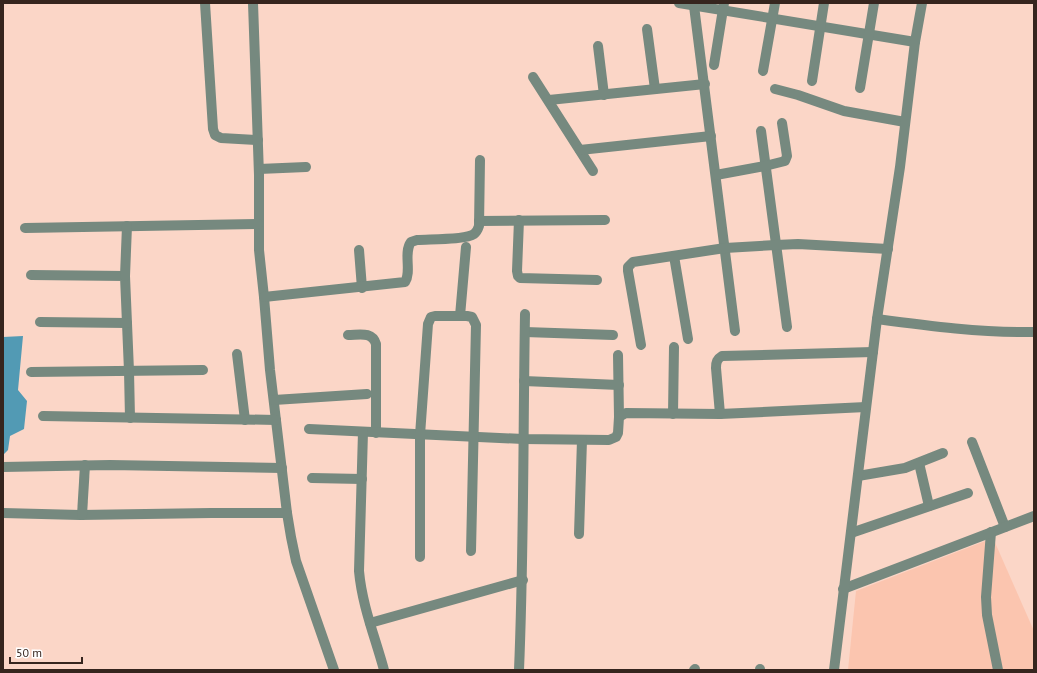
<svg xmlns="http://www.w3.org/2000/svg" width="1037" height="673" viewBox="0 0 1037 673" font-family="'PT Sans',sans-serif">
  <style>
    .built { fill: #fbc5af }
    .water { fill: #529ab4 }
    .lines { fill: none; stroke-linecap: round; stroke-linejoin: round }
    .minor { stroke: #76897f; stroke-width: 10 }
  </style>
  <rect width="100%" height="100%" fill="#fbd6c7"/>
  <polygon class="built" points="993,538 1034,631 1034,670 848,670 856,591"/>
  <polygon class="water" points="23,336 18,390 27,401 24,429 10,436 8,450 3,455 3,337"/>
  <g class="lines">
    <g class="minor">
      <polyline points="205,3 213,129 215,135 221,138 258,140"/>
      <polyline points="253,3 259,175 259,250 264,297 270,370 287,513 291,537 296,561 334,670"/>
      <polyline points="679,3 915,42"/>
      <polyline points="694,6 735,331"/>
      <polyline points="647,29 655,89"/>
      <polyline points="598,46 604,95"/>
      <polyline points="714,65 724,3"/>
      <polyline points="763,71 775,3"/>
      <polyline points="533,77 593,171"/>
      <polyline points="812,81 824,3"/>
      <polyline points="860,88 874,3"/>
      <polyline points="775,89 798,95 844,111 905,122"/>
      <polyline points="549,100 705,84"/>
      <polyline points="761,131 787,327"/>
      <polyline points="580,150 711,136"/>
      <polyline points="259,169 306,167"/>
      <polyline points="716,175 765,166 785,161 787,156 782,123"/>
      <polyline points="519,220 517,271 518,276 520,278 597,280"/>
      <polyline points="479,221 605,220"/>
      <polyline points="25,228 258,224"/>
      <polyline points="359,250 362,288"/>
      <polyline points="674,256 688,339"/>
      <polyline points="31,275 125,276 129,371 130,418"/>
      <polyline points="125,276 127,226"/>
      <path d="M 264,297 L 405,282 C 412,271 403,253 411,242 L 417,240 C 429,239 466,240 474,234 C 477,232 478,229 479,226 L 480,160"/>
      <polyline points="460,316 466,247"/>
      <path d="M 877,319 C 929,326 982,333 1034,332"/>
      <polyline points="40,322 127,323"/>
      <polyline points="525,332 613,335"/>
      <path d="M 348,335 C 359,335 372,331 376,344 L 376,433"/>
      <polyline points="641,345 628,271 628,267 633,262 725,248 776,245 798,244 888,249"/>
      <polyline points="237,354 245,420"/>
      <polyline points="618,355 619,417"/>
      <polyline points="31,372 203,370"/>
      <polyline points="524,381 619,385"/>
      <polyline points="274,400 367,394"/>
      <polyline points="673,414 674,347"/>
      <path d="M 720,414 L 716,368 C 716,362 717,359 722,356 L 873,352"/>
      <polyline points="43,416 276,420"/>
      <polyline points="309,429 523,439 609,440 616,437 618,433 619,417 626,413 720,414 866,407"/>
      <path d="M 363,432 L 359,571 C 362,605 375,637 384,670"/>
      <polyline points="972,442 1005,527"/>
      <polyline points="919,463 929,506"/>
      <polyline points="3,467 110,465 282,468"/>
      <polyline points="858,476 905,468 943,453"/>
      <polyline points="312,478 362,479"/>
      <polyline points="3,513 80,515 211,513 287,513"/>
      <polyline points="82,515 85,465"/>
      <polyline points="991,532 986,597 987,615 998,670"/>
      <polyline points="851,533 968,493"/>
      <polyline points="579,534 582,440"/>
      <polyline points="420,557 420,435 428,324 431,317 435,316 467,316 472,317 476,325 471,551"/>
      <polyline points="843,589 1034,516"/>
      <polyline points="370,623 523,580"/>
      <path d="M 519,670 C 524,551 523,433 525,314"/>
      <polyline points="694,670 695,669"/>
      <polyline points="760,670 760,669"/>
      <polyline points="834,670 877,319 900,167 915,42 922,3"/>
    </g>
  </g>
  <rect width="1037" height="673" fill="none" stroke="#36251e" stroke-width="8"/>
  <path d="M10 657v6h72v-6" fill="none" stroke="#36251e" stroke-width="2"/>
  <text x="16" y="657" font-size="12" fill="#36251e" stroke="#ffffff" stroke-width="3" paint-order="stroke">50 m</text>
</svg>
